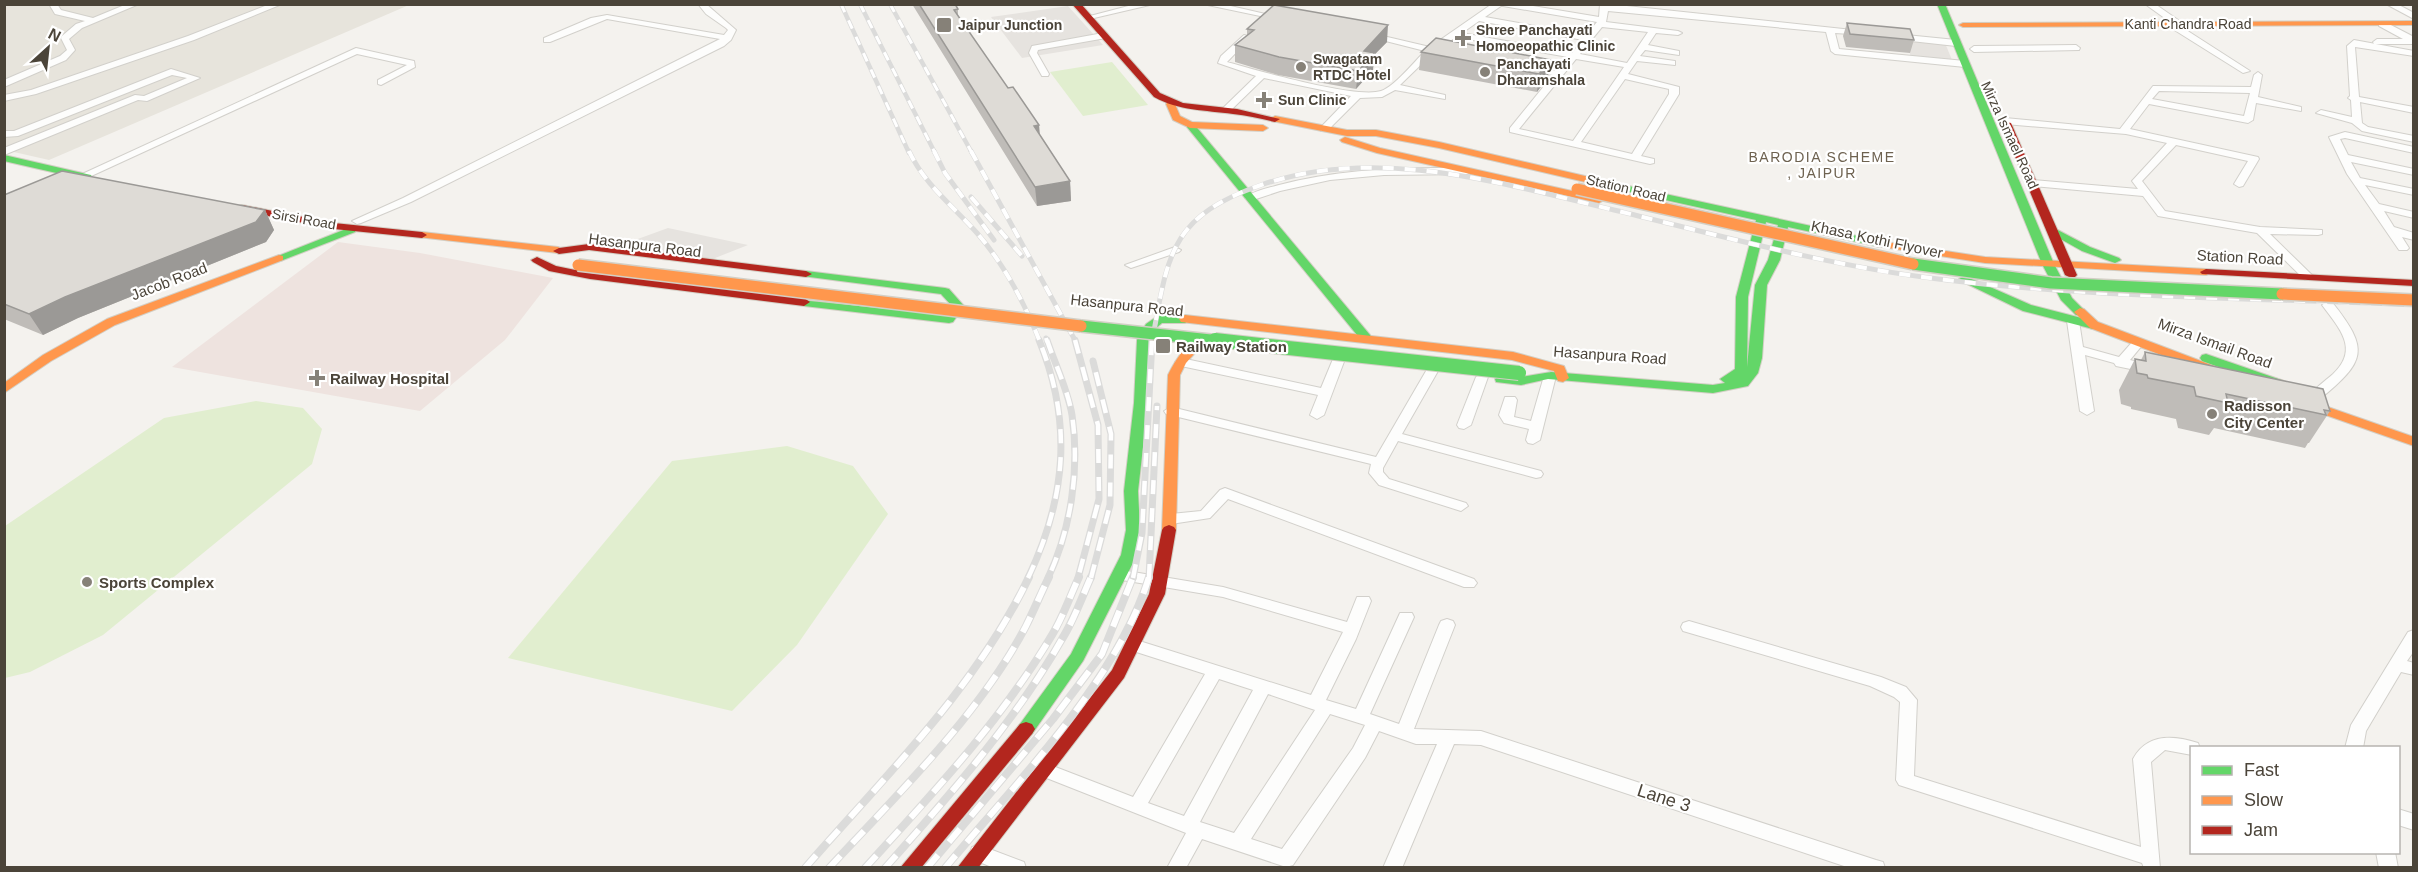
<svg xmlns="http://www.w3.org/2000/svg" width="2418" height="872" viewBox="0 0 2418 872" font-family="Helvetica,sans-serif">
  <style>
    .residential { fill: #e7e4dc }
    .medical { fill: #eee3df }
    .green { fill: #e1eecf }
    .parking { fill: #e6e3df }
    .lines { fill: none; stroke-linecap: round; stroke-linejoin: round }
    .street-casing { stroke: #d2d0cb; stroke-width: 2 }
    .fast-casing { stroke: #d3cfc5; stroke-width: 2 }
    .slow-casing { stroke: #d3cfc5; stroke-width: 2 }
    .jam-casing { stroke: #d3cfc5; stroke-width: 2 }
    .street { fill: #fdfdfc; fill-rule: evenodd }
    .fast { fill: #63d668; fill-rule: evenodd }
    .slow { fill: #ff974d; fill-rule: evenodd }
    .jam { fill: #b3261e; fill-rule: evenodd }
    .rail-far3-casing { stroke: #dbdbda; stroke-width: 4.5 }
    .rail-far2-casing { stroke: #dbdbda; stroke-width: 5 }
    .rail-far1-casing { stroke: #dbdbda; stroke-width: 7 }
    .rail-casing { stroke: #dbdbda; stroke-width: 8 }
    .rail-far3 { stroke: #fff; stroke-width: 3; stroke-dasharray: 9; stroke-linecap: butt }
    .rail-far2 { stroke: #fff; stroke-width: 4; stroke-dasharray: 11; stroke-linecap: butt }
    .rail-far1 { stroke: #fff; stroke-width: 4.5; stroke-dasharray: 14; stroke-linecap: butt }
    .rail { stroke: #fff; stroke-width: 6; stroke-dasharray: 17; stroke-linecap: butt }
    .fast-bridge-far1-casing { stroke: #d3cfc5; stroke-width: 14; stroke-linecap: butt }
    .fast-bridge-casing { stroke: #d3cfc5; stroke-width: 16; stroke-linecap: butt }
    .slow-bridge-casing { stroke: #d3cfc5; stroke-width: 14; stroke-linecap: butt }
    .fast-bridge-far1 { stroke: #63d668; stroke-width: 11 }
    .fast-bridge { stroke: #63d668; stroke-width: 14 }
    .slow-bridge { stroke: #ff974d; stroke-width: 11 }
    .wall { fill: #bfbcb8 }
    .shaded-wall { fill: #9b9996 }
    .building { fill: #dedbd6; stroke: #9b9996; stroke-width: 1.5 }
    .poi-dot { fill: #868178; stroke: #fff; stroke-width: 2 }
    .labels { text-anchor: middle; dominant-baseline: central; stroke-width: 4.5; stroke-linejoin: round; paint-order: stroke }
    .far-street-label { font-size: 14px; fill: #4b4439; stroke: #fff }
    .far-poi-label { font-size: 14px; font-weight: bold; fill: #4b4439; stroke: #fff; text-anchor: start }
    .far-neighbourhood-label { font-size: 14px; letter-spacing: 1.5px; fill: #6e6250; stroke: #fff }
    .street-label { font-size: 15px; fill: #4b4439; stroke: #fff }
    .poi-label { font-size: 15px; font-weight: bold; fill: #4b4439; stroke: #fff; text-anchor: start }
    .near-street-label { font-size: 18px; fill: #4b4439; stroke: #fff }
  </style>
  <rect width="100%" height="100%" fill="#f4f2ee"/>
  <polygon class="residential" points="5,5 409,5 49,160 5,150"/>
  <polygon class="medical" points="338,242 420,253 553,278 505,340 420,411 172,367"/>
  <g class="green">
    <polygon points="1112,62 1148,105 1083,116 1050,72"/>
    <polygon points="256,401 303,408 322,429 312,464 103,635 30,672 5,678 5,526 164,418"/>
    <polygon points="787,446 853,466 888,514 797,645 732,711 508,658 672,461"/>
  </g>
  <g class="parking">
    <polygon points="1068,6 1103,45 1022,58 991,17"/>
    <polygon points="1905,39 1945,43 1952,60 1911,57"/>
    <polygon points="668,228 748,245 710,260 613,248"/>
  </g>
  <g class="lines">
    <g class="street-casing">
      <g id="street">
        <polygon points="49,4 57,4 61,10 93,18 127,4 139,4 82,28 69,39 75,50 66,60 4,87 4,80 60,56 67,50 61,38 62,36 76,24 85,21 55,14"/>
        <polygon points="270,4 282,4 194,40 36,94 4,101 4,95 31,90 188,36"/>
        <polygon points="698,4 706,4 736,30 731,40 724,46 411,202 361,223 357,224 352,221 403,198 720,39 607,19 550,42 544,42 544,38 591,18 607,15 724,35 728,30 726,28 706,14"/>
        <polygon points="1136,4 1154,4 1094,18 1090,16"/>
        <polygon points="1203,4 1222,4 1283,18 1279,20"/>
        <path d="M 1492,4 L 1521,4 L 1599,17 L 1600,4 L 1608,4 L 1862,31 L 1866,33 L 1865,35 L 1835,33 L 1839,49 L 1965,61 L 1969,64 L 1965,67 L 1835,54 L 1831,51 L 1826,32 L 1608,11 L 1606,22 L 1678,31 L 1682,33 L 1678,35 L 1656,33 L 1648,45 L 1679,51 L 1679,55 L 1645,50 L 1640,56 L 1675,61 L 1675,65 L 1637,61 L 1628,74 L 1679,87 L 1679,94 L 1641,156 L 1654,159 L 1654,163 L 1650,164 L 1510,132 L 1510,128 L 1553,75 L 1530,71 L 1530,67 L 1557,71 L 1568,57 L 1456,37 L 1438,49 L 1446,51 L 1446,55 L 1433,53 L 1400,85 L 1445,95 L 1445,99 L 1395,90 L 1382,97 L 1360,98 L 1327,131 L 1321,131 L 1321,127 L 1351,96 L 1264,78 L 1229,112 L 1221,110 L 1256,76 L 1218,63 L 1221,56 L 1244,35 L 1251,37 L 1227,62 C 1256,70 1355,99 1381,91 C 1394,87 1415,61 1425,51 L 1366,36 L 1366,32 L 1430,47 ZM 1501,6 L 1503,6 L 1597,22 L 1586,35 L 1485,17 ZM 1479,21 L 1583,40 L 1572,53 L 1462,33 ZM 1602,27 L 1648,32 L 1627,63 L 1580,54 ZM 1576,59 L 1624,67 L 1573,141 L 1519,129 ZM 1625,79 L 1669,89 L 1669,94 L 1632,154 L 1581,142 Z"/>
        <polygon points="2145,4 2155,4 2181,22 2180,26 2250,71 2243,73 2168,26 2167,24 2170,22"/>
        <polygon points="2386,4 2397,4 2414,13 2414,19"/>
        <polygon points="2379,22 2385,22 2414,37 2414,44 2374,44 2373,42 2377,39 2403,39 2379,26"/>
        <polygon points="1103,33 1107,36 1106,38 1038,50 1037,53 1049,74 1048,76 1042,76 1029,53 1032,46"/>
        <polygon points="1896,34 1956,40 1960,43 1956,46 1893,39 1893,35"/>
        <polygon points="2354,40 2414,51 2414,56 2355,47 2359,97 2414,107 2414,113 2360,102 2362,123 2368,127 2414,136 2414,142 2362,131 2352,123 2316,113 2321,110 2352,117 2351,100 2348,98 2350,96 2347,46"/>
        <polygon points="2076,45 2080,48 2079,50 1974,52 1970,49 1974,46"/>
        <polygon points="356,48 414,61 415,67 381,85 378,84 378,80 407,65 357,54 76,183 68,183 67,181"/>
        <polygon points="171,69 200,78 147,101 138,100 4,155 4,148 135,95 144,96 187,78 172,75 18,136 4,137 4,131 14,131"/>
        <path d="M 2258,72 L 2262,75 L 2258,97 L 2301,107 L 2301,111 L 2256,103 L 2253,120 L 2248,123 L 2149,104 L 2130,129 L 2258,157 L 2259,159 L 2243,186 L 2239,187 L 2234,184 L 2248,161 L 2176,145 L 2142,181 L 2165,211 L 2260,227 L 2322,230 L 2322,234 L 2318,235 L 2270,234 L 2313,276 L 2313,280 L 2305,280 L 2257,233 L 2158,216 L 2143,196 L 2033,186 L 2028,183 L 2033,180 L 2138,189 L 2132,181 L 2167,143 L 2126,134 L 2005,124 L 2000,121 L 2005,118 L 2120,129 L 2153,86 L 2251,87 L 2254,75 ZM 2159,91 L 2250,93 L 2244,116 L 2152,99 Z"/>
        <polygon points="2345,132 2414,147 2414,153 2345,138 2340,139 2348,155 2414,169 2414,175 2351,162 2360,178 2414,189 2414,195 2365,185 2379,204 2414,212 2414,218 2384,211 2394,227 2414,233 2414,240 2402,237 2409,248 2407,250 2399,250 2347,174 2329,137"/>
        <path d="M 1439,168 L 1467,168 L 1472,171 L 1467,174 L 1384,175 L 1330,180 L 1280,191 L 1250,201 L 1245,198 C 1253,191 1268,188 1279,185 C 1332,171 1385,168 1439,168 Z"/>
        <polygon points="1175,247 1181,250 1179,252 1131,268 1125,265"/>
        <path d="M 2328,301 L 2332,302 C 2370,350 2366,361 2320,399 L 2315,400 L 2309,396 C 2315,388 2325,381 2333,374 C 2360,349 2339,328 2322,305 Z"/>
        <polygon points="2073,317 2079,321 2083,347 2119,357 2134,340 2142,340 2144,343 2130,360 2154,366 2156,369 2150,373 2116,366 2114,363 2085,355 2094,411 2087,415 2080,411 2067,321"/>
        <polygon points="1339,355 1345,359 1324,415 1317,419 1310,415 1318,395 1181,366 1175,362 1181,358 1321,388 1333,359"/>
        <polygon points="1432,367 1438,371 1402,434 1541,471 1543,474 1541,477 1536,478 1398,441 1383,468 1383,472 1389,479 1466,503 1468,506 1461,511 1379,485 1369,473 1371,464 1166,414 1164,411 1171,407 1376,457 1426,371"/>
        <polygon points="1550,372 1556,376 1540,440 1533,444 1528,443 1526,440 1529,429 1504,423 1499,415 1505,397 1515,397 1517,400 1514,417 1531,421 1544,376"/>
        <polygon points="1482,373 1488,377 1471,425 1464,429 1459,428 1457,425 1476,377"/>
        <polygon points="1225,488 1474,579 1477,583 1474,587 1464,587 1228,499 1210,518 1171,524 1164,519 1171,514 1201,511 1220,490"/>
        <path d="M 1121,570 L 1223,587 L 1347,622 L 1357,597 L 1369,597 L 1371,601 L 1356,639 L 1326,700 L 1356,709 L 1400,613 L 1412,613 L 1414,617 L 1370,714 L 1399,724 L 1439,625 L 1441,621 L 1447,619 L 1453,621 L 1455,625 L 1414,729 L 1481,731 L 1876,860 L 1883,862 L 1885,868 L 1850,868 L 1481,745 L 1454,744 L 1402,868 L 1383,868 L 1437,744 L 1416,744 L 1379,731 L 1365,758 L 1293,865 L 1286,867 L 1202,839 L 1186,868 L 1167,868 L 1186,833 L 1039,775 L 1036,770 L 1039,765 L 1045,763 L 1133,797 L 1205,674 L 1127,649 L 1125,645 L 1127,641 L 1133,639 L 1311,695 L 1343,632 L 1223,597 L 1116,579 L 1113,575 L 1116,571 ZM 1219,679 L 1253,690 L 1184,816 L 1148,803 ZM 1268,694 L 1315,710 L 1234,833 L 1200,822 ZM 1330,714 L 1365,725 L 1353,748 L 1282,849 L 1251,839 Z"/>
        <path d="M 1689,621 L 1881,677 L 1906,687 L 1917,700 L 1914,776 L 2141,847 L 2133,759 C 2147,733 2174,735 2198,743 L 2200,748 L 2192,748 L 2192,755 L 2165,750 L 2151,762 L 2160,868 L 2144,868 L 2142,863 L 1899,785 L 1896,780 L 1900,702 L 1894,697 L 1870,686 L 1683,631 L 1681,627 L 1683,623 Z"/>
        <polygon points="2414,630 2414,651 2407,661 2414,663 2414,675 2401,672 2366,731 2363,748 2345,748 2351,725 2408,632"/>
        <polygon points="2398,809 2414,814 2414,830 2398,825"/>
        <polygon points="979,845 1024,862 1026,868 994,868 972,859 970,853 972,847"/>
        <polygon points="2376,852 2395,852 2398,868 2379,868"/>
      </g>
    </g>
    <g class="fast-casing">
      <g id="fast">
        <polygon points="1937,4 1945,4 2054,264 2072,298 2086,312 2084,315 2076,315 2061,300 2042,264"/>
        <polygon points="1187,123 1193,123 1370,335 1372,338 1370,341 1362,341 1187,127"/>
        <polygon points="4,155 91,175 92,177 87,180 4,161"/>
        <path d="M 1615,183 L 1880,241 L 1886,244 L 1880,247 L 1788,227 L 1780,260 L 1767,285 L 1762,358 L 1758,373 L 1748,386 L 1713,393 L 1548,379 L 1521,385 L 1496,382 L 1495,379 L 1501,375 L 1521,377 L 1551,372 L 1713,385 L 1725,383 L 1720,379 L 1735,369 L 1736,297 L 1756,220 L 1611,188 L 1611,184 ZM 1766,222 L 1778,225 L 1768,260 L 1755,285 L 1747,367 L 1748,297 Z"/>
        <polygon points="351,227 356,230 355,232 283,260 279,261 273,258"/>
        <polygon points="2052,227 2090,247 2119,258 2121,260 2115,263 2082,251 2048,232 2047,230"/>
        <polygon points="806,271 945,288 949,289 964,306 953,322 949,323 804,306 798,302 800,300 946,315 952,306 941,294 802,276 800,274"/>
        <polygon points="1965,276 2031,305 2097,322 2099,325 2093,329 2023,311 1961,281 1959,279"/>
        <polygon points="1159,315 1185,315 1191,319 1185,323 1162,323 1155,329 1149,340 1148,403 1138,491 1140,530 1137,555 1083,661 1032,734 1026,736 1020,734 1017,729 1020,724 1071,654 1121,555 1126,530 1124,491 1134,403 1137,340 1146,324"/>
        <polygon points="2206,354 2287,382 2288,385 2282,389 2277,388 2202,361 2200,358 2202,355"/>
      </g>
    </g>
    <g class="slow-casing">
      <g id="slow">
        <polygon points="2414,21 2414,25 1963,27 1959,25 1963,23"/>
        <polygon points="1168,102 1174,102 1180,116 1192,122 1263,125 1268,128 1263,131 1190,128 1173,120 1166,104"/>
        <polygon points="1275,116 1347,130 1376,130 1439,142 1615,183 1620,186 1615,189 1439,148 1376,136 1347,136 1272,121 1270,119"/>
        <polygon points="1345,137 1380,148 1599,197 1604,200 1599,203 1377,153 1342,142 1340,140"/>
        <polygon points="422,232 558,247 564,250 558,253 418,237 418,233"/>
        <polygon points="1880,241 1985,257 2206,269 2212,272 2206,275 1985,263 1876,246 1874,244"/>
        <polygon points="279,255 283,256 283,260 115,325 51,361 4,393 4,383 43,355 107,319"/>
        <polygon points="2080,308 2084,309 2098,322 2222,369 2224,372 2218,376 2214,375 2090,328 2074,312"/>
        <polygon points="1185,315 1513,352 1564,366 1569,378 1563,382 1558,381 1554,371 1512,360 1181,322 1179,319 1181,316"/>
        <path d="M 1197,340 L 1203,344 L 1186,363 L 1180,375 L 1176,530 L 1174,533 L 1164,533 L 1162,530 L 1168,375 C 1174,363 1184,345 1197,340 Z"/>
        <polygon points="2302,398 2414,437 2414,446 2297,405 2295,402"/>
      </g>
    </g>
    <g class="jam-casing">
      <g id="jam">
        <path d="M 1072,4 L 1081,4 L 1160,93 L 1183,103 L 1237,109 L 1280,119 L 1275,122 C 1261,119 1247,115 1233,114 C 1205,110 1179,111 1154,97 Z"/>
        <polygon points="2003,121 2011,123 2077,275 2075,277 2071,278 2065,275 2001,123"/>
        <polygon points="242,205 334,223 422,232 427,235 422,238 334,229 238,210 238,206"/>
        <polygon points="589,244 806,271 812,274 806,277 589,250 559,254 553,251 559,248"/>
        <polygon points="537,257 556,266 590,273 804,298 810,302 804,306 590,279 549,271 533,262 531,260"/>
        <polygon points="2206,269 2414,280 2414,286 2202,274 2200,272"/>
        <polygon points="1169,525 1174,527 1176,530 1165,594 1124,678 978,868 957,868 1112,670 1149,594 1162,530 1164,527"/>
        <polygon points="1026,722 1032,724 1035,729 1032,734 921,868 900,868 1020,724"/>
      </g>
    </g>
    <use href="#street" class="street"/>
    <use href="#fast" class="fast"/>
    <use href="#slow" class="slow"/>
    <use href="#jam" class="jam"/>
    <g class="rail-far3-casing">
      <g id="rail-far3">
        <polyline points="841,4 909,153"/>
        <polyline points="860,4 935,153"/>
        <polyline points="890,4 972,153"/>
      </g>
    </g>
    <g class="rail-far2-casing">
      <g id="rail-far2">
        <path d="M 909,151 C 924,184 953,206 977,233 C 1004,264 1025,304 1040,342"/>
        <polyline points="934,151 945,173 994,240"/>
        <polyline points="971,151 1076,342"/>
        <polyline points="971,197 1022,256"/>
        <polyline points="1046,338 1047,342"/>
        <path d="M 1152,342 C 1168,255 1169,217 1261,185 C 1377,145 1500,183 1614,210 C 1722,236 1829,266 1938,279 C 2093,298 2257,298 2414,305"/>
      </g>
    </g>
    <g class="rail-far1-casing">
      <g id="rail-far1">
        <path d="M 1047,340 C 1055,364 1068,390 1072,415 C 1080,469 1071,529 1048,578"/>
        <polyline points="1075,340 1098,425 1099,499 1078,578"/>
        <path d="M 1028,578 C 1066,498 1073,423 1039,340"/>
        <polyline points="1091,578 1110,505 1111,434 1093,361"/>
        <polyline points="1133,578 1142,533 1152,340"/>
        <polyline points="1149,578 1157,406"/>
      </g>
    </g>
    <g class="rail-casing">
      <g id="rail">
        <path d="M 805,868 C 885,776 976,688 1029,577"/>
        <path d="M 829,868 C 896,796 980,714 1026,626 C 1034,610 1041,593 1049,577"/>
        <path d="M 865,868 C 932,794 1001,721 1052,635 C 1063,617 1070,596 1079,577"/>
        <path d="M 885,868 C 949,796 1014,723 1062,639 C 1074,620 1082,597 1091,577"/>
        <polyline points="927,868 1053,719 1102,654 1133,577"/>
        <path d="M 945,868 C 1014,785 1118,680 1149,577"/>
      </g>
    </g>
    <use href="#rail-far3" class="rail-far3"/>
    <use href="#rail-far2" class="rail-far2"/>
    <use href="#rail-far1" class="rail-far1"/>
    <use href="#rail" class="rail"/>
    <g class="fast-bridge-far1-casing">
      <g id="fast-bridge-far1">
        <polyline points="1913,264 2051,283 2282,294"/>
        <polyline points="1081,326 1229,342"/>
      </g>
    </g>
    <g class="fast-bridge-casing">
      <polyline id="fast-bridge" points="1215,340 1519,373"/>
    </g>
    <g class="slow-bridge-casing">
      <g id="slow-bridge">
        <polyline points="1577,189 1913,264"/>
        <polyline points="578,265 1081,326"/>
        <polyline points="2282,294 2414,300"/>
      </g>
    </g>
    <use href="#fast-bridge-far1" class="fast-bridge-far1"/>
    <use href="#fast-bridge" class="fast-bridge"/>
    <use href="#slow-bridge" class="slow-bridge"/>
  </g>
  <g class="wall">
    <polygon points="912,4 955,4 958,9 958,16 1008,88 1039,125 1040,135 1070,181 1071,201 1037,206"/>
    <polygon points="1847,23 1914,40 1910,53 1846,47 1843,36"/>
    <polygon points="1247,29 1387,42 1374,55 1373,70 1356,89 1278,75 1235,62 1235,45 1247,36"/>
    <polygon points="1436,38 1548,77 1537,92 1419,70 1421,52"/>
    <polygon points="4,195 265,210 274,230 266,242 78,318 43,335 4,319"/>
    <polygon points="2145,352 2330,411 2309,443 2308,443 2305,448 2214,428 2209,435 2178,428 2176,419 2131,409 2131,407 2121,404 2119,390 2135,359 2141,360"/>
  </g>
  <g class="shaded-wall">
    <polygon points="1388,25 1387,42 1374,55 1373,70 1356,89 1358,71 1364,51"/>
    <polygon points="1551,60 1548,77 1537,92 1539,74"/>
    <polygon points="1039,125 1040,144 1034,126"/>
    <polygon points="1070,181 1071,201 1037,206 1035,187"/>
    <polygon points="265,210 274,230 266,242 78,318 43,335 29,314 65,297"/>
  </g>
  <g class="building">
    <polygon points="919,4 955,4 958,9 954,10 1008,88 1013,87 1039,125 1034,126 1070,181 1035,187"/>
    <polygon points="1274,5 1388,25 1364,51 1375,53 1358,71 1279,57 1235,45 1254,30 1247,29"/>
    <polygon points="1847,23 1910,29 1914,40 1850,34"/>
    <polygon points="1436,38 1551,60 1539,74 1421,52"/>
    <polygon points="62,171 265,210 256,222 65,297 29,314 4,304 4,195"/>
    <polygon points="2145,352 2323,389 2330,411 2324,410 2326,415 2226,394 2228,403 2196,396 2194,387 2148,378 2147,375 2137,373 2135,359 2146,361"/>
  </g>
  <g class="poi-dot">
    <rect x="936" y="17" width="16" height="16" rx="3"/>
    <path d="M1460 29h6v6h6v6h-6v6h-6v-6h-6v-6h6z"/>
    <circle cx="1301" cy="67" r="6"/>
    <circle cx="1485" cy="72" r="6"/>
    <path d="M1261 91h6v6h6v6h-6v6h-6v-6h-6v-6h6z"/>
    <rect x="1155" y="338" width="16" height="16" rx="3"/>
    <path d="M314 369h6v6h6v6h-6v6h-6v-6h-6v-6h6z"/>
    <circle cx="2212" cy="414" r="6"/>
    <circle cx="87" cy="582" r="6"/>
  </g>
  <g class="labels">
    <g class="far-street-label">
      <text x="2188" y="24">Kanti Chandra Road</text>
      <text transform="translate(2010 135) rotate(65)">Mirza Ismael Road</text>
      <text transform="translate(1626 188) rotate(13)">Station Road</text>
      <text transform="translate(304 219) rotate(10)">Sirsi Road</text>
    </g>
    <g class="far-poi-label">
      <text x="958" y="25">Jaipur Junction</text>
      <text x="1476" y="30">Shree Panchayati<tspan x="1476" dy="16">Homoeopathic Clinic</tspan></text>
      <text x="1313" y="59">Swagatam<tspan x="1313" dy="16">RTDC Hotel</tspan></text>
      <text x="1497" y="64">Panchayati<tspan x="1497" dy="16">Dharamshala</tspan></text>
      <text x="1278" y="100">Sun Clinic</text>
    </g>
    <g class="far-neighbourhood-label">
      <text x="1822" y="157">BARODIA SCHEME<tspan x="1822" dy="16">, JAIPUR</tspan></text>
    </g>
    <g class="street-label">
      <text transform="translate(1877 239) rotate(12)">Khasa Kothi Flyover</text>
      <text transform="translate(645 245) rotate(7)">Hasanpura Road</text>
      <text transform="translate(2240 257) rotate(3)">Station Road</text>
      <text transform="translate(169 281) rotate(-21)">Jacob Road</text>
      <text transform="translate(1127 305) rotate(6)">Hasanpura Road</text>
      <text transform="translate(2215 343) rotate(20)">Mirza Ismail Road</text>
      <text transform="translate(1610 355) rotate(4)">Hasanpura Road</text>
    </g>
    <g class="poi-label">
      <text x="1176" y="346">Railway Station</text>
      <text x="330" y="378">Railway Hospital</text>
      <text x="2224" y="405">Radisson<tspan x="2224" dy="17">City Center</tspan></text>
      <text x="99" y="582">Sports Complex</text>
    </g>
    <g class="near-street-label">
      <text transform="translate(1664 798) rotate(18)">Lane 3</text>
    </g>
  </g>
  <rect width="2418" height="872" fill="none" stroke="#4b4439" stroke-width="12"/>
  <rect x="2190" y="746" width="210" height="108" fill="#ffffff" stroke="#b7b4b0" stroke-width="1.5"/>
  <rect x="2202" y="766" width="30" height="9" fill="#63d668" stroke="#b7b4b0" stroke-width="1.5"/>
  <text x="2244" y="776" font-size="18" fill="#4b4439">Fast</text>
  <rect x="2202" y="796" width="30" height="9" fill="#ff974d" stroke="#b7b4b0" stroke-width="1.5"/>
  <text x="2244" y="806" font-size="18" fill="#4b4439">Slow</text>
  <rect x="2202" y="826" width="30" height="9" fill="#b3261e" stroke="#b7b4b0" stroke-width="1.5"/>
  <text x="2244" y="836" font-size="18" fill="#4b4439">Jam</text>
  <g transform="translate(48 48) rotate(27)" stroke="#ffffff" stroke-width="4.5" paint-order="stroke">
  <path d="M0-4.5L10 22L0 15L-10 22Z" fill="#4b4439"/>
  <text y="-9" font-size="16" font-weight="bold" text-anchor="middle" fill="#4b4439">N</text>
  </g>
</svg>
